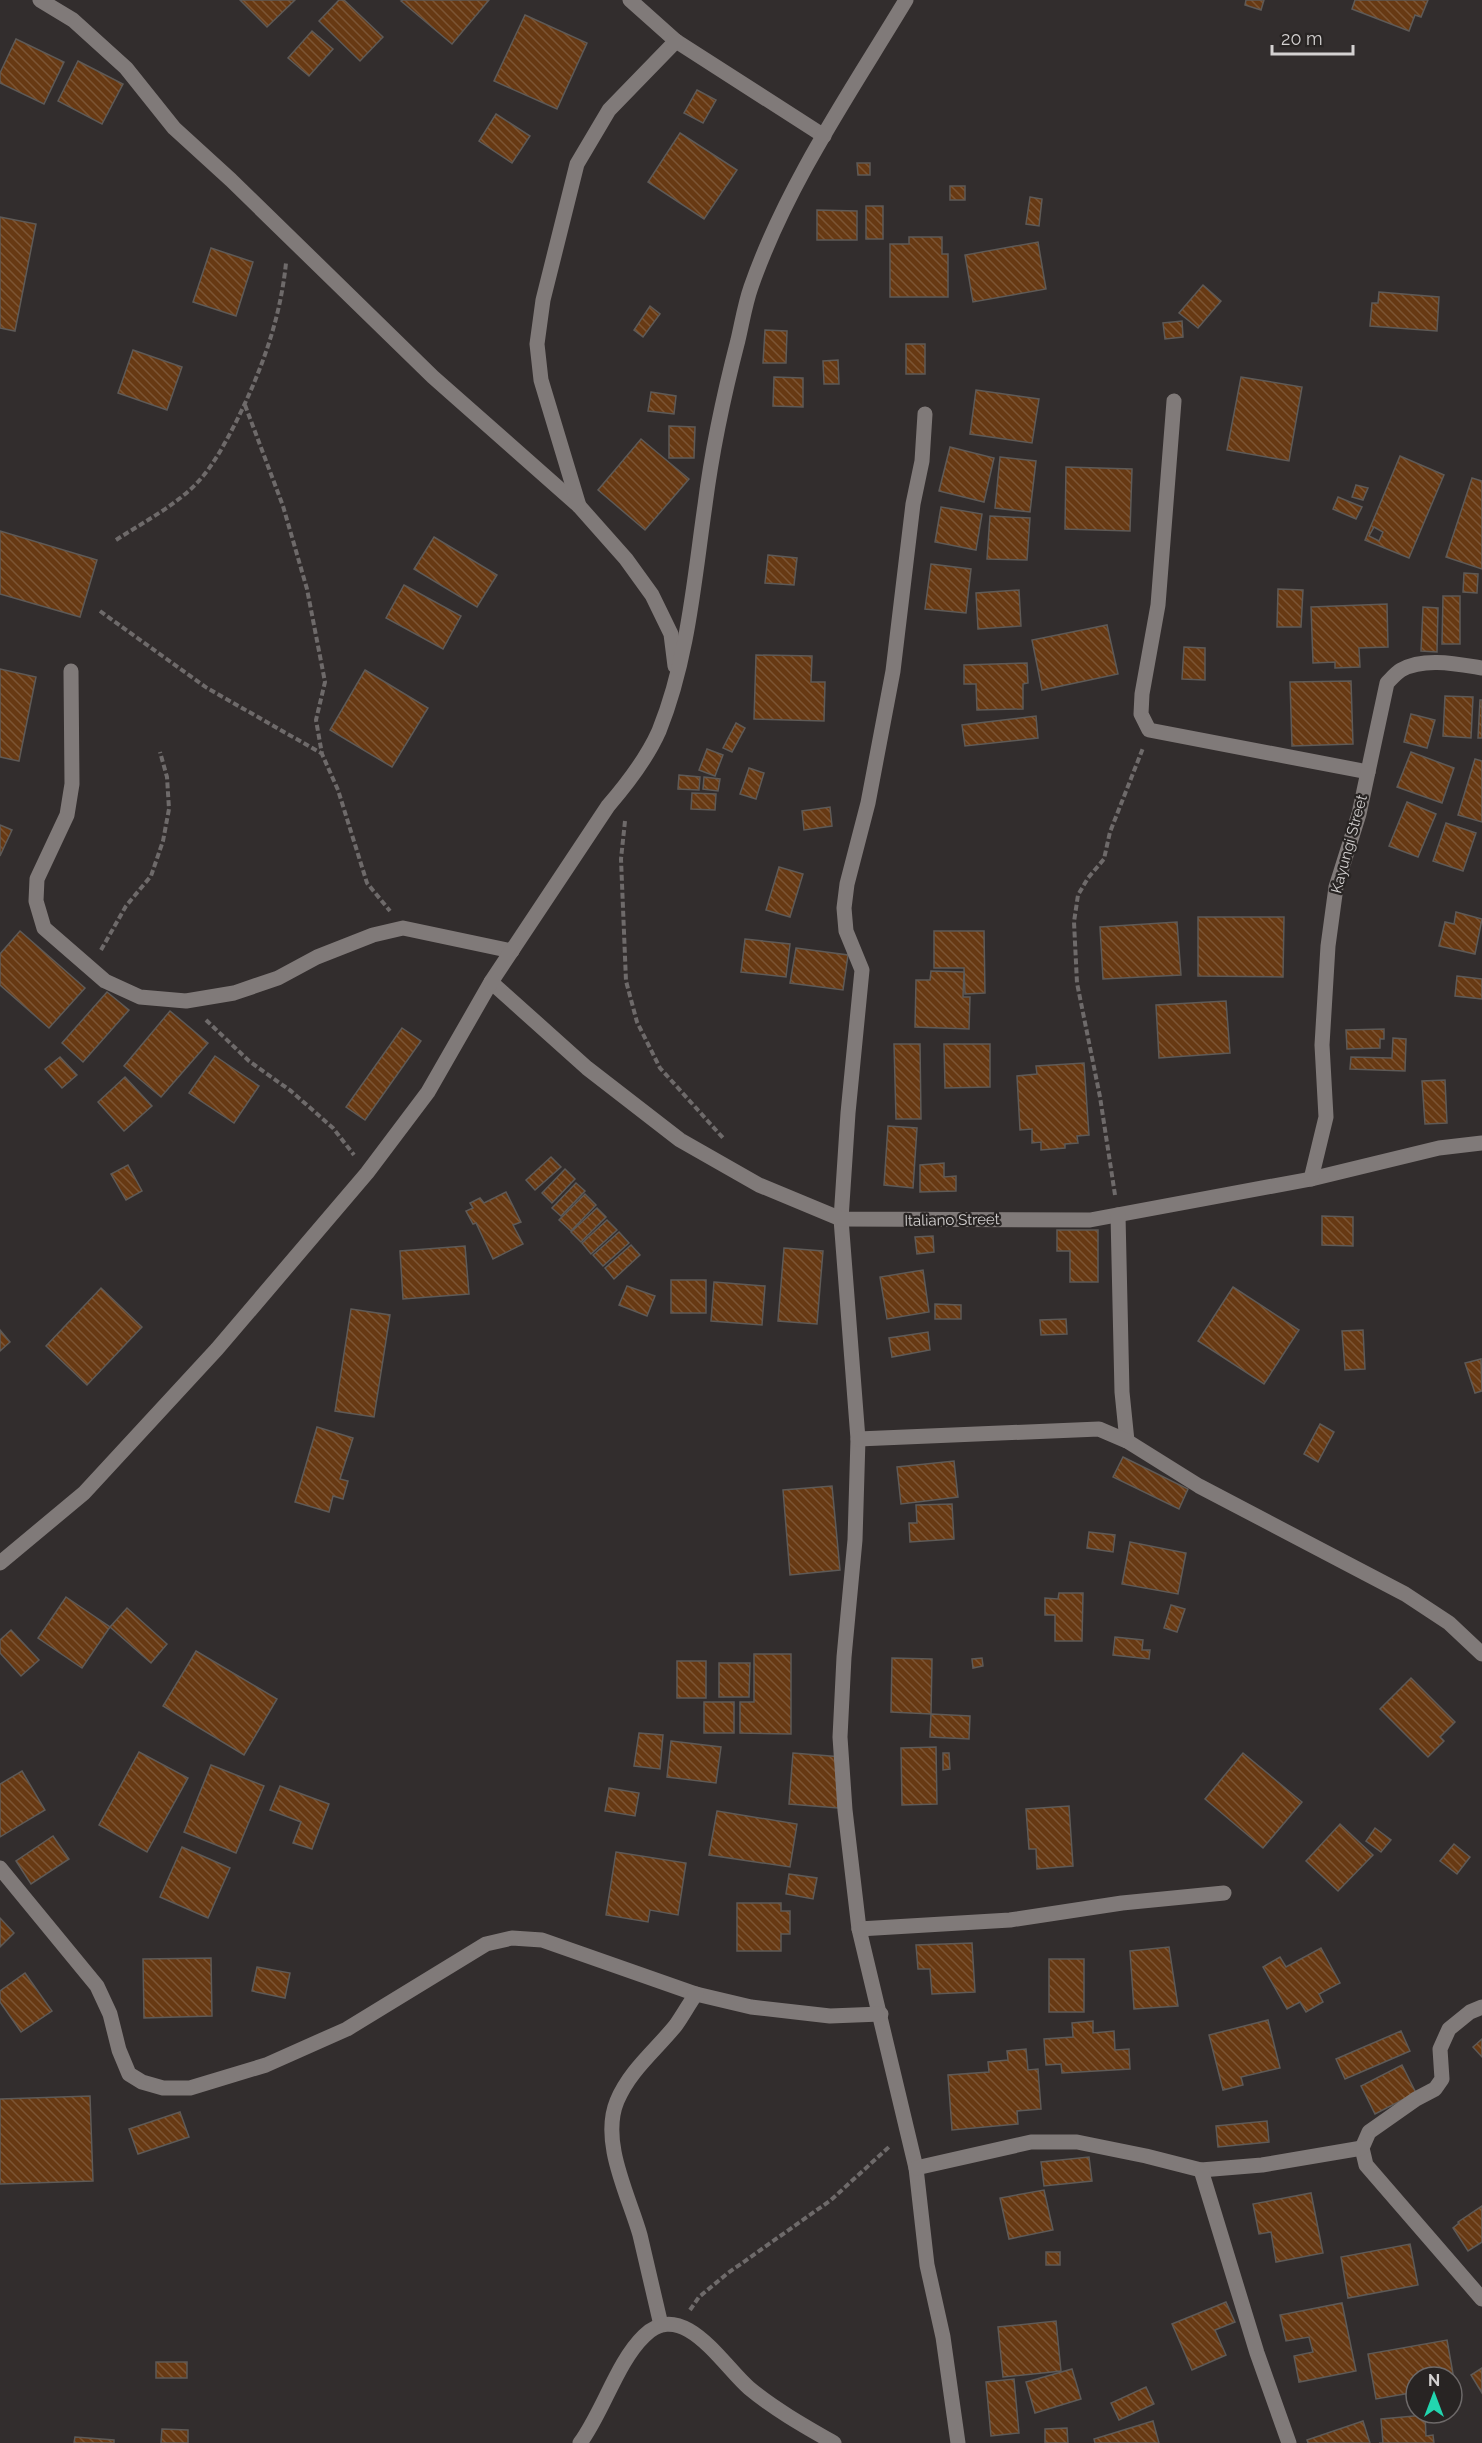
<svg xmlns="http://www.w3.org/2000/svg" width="1482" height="2443" viewBox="0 0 1482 2443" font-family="Raleway,sans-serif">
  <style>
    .building { fill: url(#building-back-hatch); stroke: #5e5a57; stroke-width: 1.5; fill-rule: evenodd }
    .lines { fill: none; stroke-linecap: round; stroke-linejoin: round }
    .path { stroke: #6e6a6a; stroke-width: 4; stroke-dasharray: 6 3; stroke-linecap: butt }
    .minor { stroke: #807a79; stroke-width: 15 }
    .labels { text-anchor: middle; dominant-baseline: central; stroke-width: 4.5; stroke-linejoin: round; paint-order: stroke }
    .street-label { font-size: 15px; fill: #d4d1d1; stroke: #282423 }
  </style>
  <defs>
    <pattern id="building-back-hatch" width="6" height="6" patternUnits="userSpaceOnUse" patternTransform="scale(1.5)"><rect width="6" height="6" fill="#673913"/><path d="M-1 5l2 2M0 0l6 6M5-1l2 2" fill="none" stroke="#7c5534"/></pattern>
  </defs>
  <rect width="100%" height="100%" fill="#322d2d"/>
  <g class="building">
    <polygon points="240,0 295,0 267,27"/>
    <polygon points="339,0 344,0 383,37 360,61 319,21"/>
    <polygon points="403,0 489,0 452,44 401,1"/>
    <polygon points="1246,0 1264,0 1261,10 1245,5"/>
    <polygon points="1355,0 1428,0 1421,17 1415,15 1409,31 1352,9"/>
    <polygon points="525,15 587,43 557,109 494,81"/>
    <polygon points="312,31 333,49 309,76 288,58"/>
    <polygon points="16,39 64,62 44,104 0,83 0,73"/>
    <polygon points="78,61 123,84 102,124 58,101"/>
    <polygon points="697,90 716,100 703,123 684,113"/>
    <polygon points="496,114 530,136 512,163 479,141"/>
    <polygon points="680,133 737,170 704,219 648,182"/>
    <polygon points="857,163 870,163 870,175 858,175"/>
    <rect x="950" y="186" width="15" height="14"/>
    <polygon points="1030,197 1042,199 1039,226 1026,224"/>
    <rect x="866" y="206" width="17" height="33"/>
    <polygon points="817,210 857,211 857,240 817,240"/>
    <polygon points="0,217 36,224 15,331 0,328"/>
    <polygon points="909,237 942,237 942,254 948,254 948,297 890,297 890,244 909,244"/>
    <polygon points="1038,242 1046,289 973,302 965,255"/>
    <polygon points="211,248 253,262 236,316 193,302"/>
    <polygon points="1203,285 1221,301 1198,328 1179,313"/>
    <polygon points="1379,292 1439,297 1437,331 1370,326 1372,303 1378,303"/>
    <polygon points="650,306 660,314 643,337 634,330"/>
    <polygon points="1182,321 1183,337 1165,339 1163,323"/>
    <polygon points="765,330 787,331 786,363 763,363"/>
    <rect x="906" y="344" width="19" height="30"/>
    <polygon points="133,350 182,367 167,410 118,393"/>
    <polygon points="838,360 839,384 824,384 823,361"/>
    <polygon points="774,377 803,378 803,407 773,406"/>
    <polygon points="1241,377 1302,387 1289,461 1227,450"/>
    <polygon points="976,390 1039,399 1032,443 970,434"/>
    <polygon points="651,392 676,396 674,414 648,411"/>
    <polygon points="669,426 695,427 694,458 669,458"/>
    <polygon points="641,439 689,479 645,530 598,490"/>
    <polygon points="950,447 994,458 984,502 939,491"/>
    <path d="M 1400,456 L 1444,475 L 1409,558 L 1365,540 ZM 1374,527 L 1383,532 L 1379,541 L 1369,536 Z"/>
    <polygon points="1000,457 1036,461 1030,512 995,508"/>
    <polygon points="1066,467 1132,469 1130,531 1065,529"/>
    <polygon points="1472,478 1482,481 1482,569 1446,557"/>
    <polygon points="1356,485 1368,488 1363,500 1352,497"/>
    <polygon points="1338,497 1362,507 1356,519 1333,509"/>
    <polygon points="941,507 982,514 976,550 935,542"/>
    <polygon points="990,516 1030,518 1027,560 987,559"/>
    <polygon points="0,531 97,560 80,617 0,594"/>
    <polygon points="434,537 497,575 477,607 414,569"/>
    <polygon points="768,555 797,558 794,585 765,583"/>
    <polygon points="931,564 971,569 966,613 925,609"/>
    <polygon points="1464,573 1478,574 1477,593 1463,592"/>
    <polygon points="404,585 461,616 443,649 386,618"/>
    <polygon points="1278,589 1303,590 1301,627 1277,627"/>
    <polygon points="1019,590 1021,626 978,629 976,593"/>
    <polygon points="1443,596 1460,596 1460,644 1442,644"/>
    <polygon points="1387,604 1388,647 1359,648 1360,667 1335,668 1335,662 1313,663 1311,607"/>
    <polygon points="1423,607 1438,608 1437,652 1421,651"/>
    <polygon points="1107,625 1118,674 1042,690 1032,640"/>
    <polygon points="1184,647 1205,648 1205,680 1182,679"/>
    <polygon points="756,655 812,656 811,682 825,682 824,721 754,719"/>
    <polygon points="1027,663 1028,683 1023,684 1023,709 977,710 976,684 964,684 964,665"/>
    <polygon points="0,669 36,677 19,761 0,757"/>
    <polygon points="365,670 428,708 392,767 330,730"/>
    <polygon points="1351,681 1353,744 1292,746 1290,682"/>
    <polygon points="1445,696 1473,697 1471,738 1443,736"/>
    <polygon points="1480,700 1482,700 1482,738 1478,738"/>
    <polygon points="1411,714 1435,720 1427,748 1404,742"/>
    <polygon points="1036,716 1038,738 965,746 962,725"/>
    <polygon points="736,723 745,728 732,752 723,748"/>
    <polygon points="707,749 723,755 715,776 699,770"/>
    <polygon points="1411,752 1454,768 1442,803 1397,787"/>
    <polygon points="1475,759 1482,761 1482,822 1458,815"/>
    <polygon points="749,768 764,773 756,799 740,794"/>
    <polygon points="679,775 700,777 699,790 678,789"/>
    <polygon points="704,777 720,779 718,791 703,789"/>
    <polygon points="692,793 716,794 715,810 691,809"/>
    <polygon points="1407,802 1436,814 1418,857 1389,846"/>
    <polygon points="830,807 832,826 804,830 802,811"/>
    <polygon points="1446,823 1476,833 1463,871 1433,861"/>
    <polygon points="0,825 12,830 0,856"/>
    <polygon points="779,867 803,874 790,917 766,910"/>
    <polygon points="1456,912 1482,919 1475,954 1439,946 1445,922 1454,924"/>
    <polygon points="1198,917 1284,917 1283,977 1198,976"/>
    <polygon points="1177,922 1181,975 1103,979 1100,927"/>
    <polygon points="20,931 85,988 49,1028 0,985 0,954"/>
    <polygon points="934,931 984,931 985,993 965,994 964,968 934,968"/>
    <polygon points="745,939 790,944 786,977 741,972"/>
    <polygon points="796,948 848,955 843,990 790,983"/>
    <polygon points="931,971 964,972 963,997 970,997 969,1029 915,1027 916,980 930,980"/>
    <polygon points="1457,976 1482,979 1482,999 1455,996"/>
    <polygon points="107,992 129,1010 83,1062 62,1043"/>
    <polygon points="1226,1001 1230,1053 1159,1058 1156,1005"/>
    <polygon points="170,1011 208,1043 161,1097 124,1066"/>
    <polygon points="402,1028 421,1041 365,1120 346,1107"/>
    <polygon points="1384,1029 1384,1039 1380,1039 1380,1048 1347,1049 1346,1030"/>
    <polygon points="1393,1038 1406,1039 1405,1071 1350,1069 1351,1057 1392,1058"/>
    <polygon points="894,1044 920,1044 921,1119 896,1119"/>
    <polygon points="944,1044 990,1044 990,1087 945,1088"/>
    <polygon points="215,1056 259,1086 234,1123 189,1093"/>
    <polygon points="60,1057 77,1075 62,1088 45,1069"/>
    <polygon points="1084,1063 1089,1135 1077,1136 1078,1143 1065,1144 1065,1148 1041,1150 1041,1142 1032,1143 1032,1129 1020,1130 1017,1076 1037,1074 1036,1066"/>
    <polygon points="125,1077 152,1106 124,1131 98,1102"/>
    <polygon points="1445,1080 1447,1123 1425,1124 1422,1081"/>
    <polygon points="888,1126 917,1128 913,1188 884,1185"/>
    <polygon points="551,1157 561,1167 535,1190 526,1180"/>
    <polygon points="944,1163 944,1177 956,1176 956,1191 920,1192 920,1165"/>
    <polygon points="128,1165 142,1191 126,1200 111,1174"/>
    <polygon points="565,1169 575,1179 552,1203 542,1193"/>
    <polygon points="576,1183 585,1191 561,1216 552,1208"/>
    <polygon points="506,1192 521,1222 513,1225 523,1244 493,1259 476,1223 473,1224 466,1211 473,1208 470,1203 480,1198 484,1203"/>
    <polygon points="585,1194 596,1205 571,1231 559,1220"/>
    <polygon points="597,1208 606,1217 581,1242 571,1232"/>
    <polygon points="1322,1216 1353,1217 1353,1246 1322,1245"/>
    <polygon points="607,1220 617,1230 591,1254 582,1243"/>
    <polygon points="1057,1230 1098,1230 1098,1282 1070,1282 1070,1251 1057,1251"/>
    <polygon points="619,1232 629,1243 603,1266 593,1255"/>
    <polygon points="933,1236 934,1252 917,1254 915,1237"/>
    <polygon points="631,1245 640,1255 614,1279 605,1268"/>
    <polygon points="465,1246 469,1294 403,1299 400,1251"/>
    <polygon points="784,1248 823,1251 817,1324 778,1321"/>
    <polygon points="923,1270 929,1312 887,1319 880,1277"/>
    <rect x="671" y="1280" width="35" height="33"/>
    <polygon points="714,1282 765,1286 762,1325 711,1321"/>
    <polygon points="627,1286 655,1296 647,1316 619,1305"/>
    <polygon points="1233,1287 1299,1330 1264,1384 1198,1341"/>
    <polygon points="101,1288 142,1327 87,1385 46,1346"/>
    <polygon points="935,1304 961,1305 961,1319 935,1319"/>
    <polygon points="351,1309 390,1315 374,1417 335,1411"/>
    <polygon points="1066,1319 1067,1334 1041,1335 1040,1320"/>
    <polygon points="0,1330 10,1342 0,1351"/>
    <polygon points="1363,1330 1365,1369 1345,1370 1342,1331"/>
    <polygon points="928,1332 930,1350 892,1357 889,1338"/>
    <polygon points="1481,1359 1482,1391 1475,1393 1465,1363"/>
    <polygon points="1320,1424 1334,1432 1318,1462 1304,1454"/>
    <polygon points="317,1427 353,1438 340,1479 348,1481 343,1499 333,1496 329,1512 295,1502"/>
    <polygon points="1123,1457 1188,1489 1179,1509 1113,1477"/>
    <polygon points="954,1461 958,1497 901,1504 897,1467"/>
    <polygon points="832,1486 840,1570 790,1575 783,1490"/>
    <polygon points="952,1504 954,1539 910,1542 909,1523 917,1523 916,1505"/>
    <polygon points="1089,1532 1115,1535 1113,1552 1087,1548"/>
    <polygon points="1130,1542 1186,1553 1178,1594 1122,1584"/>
    <polygon points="1059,1593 1083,1593 1082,1641 1055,1641 1055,1615 1045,1615 1045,1598 1058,1599"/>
    <polygon points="66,1597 110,1627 82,1668 38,1638"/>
    <polygon points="1171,1605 1185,1609 1177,1632 1164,1628"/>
    <polygon points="127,1608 167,1644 151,1663 110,1627"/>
    <polygon points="11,1630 39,1660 21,1676 0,1653 0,1640"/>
    <polygon points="1115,1637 1143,1640 1142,1650 1150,1650 1149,1659 1113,1655"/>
    <polygon points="196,1651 277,1699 244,1755 163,1706"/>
    <polygon points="754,1654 791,1654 791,1734 740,1733 740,1702 754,1702"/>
    <polygon points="892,1658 932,1659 931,1714 891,1712"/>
    <polygon points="982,1658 983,1666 973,1668 972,1659"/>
    <rect x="677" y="1661" width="29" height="37"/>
    <polygon points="719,1663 750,1663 749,1697 719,1697"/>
    <polygon points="1411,1678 1455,1722 1440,1737 1444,1741 1428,1757 1380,1709"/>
    <rect x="704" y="1702" width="30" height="31"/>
    <polygon points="931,1714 970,1716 969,1739 930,1737"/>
    <polygon points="639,1733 663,1735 660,1769 634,1766"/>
    <polygon points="671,1741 721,1747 716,1783 667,1777"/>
    <polygon points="936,1747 937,1804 902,1805 901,1748"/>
    <polygon points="139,1752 188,1778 147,1852 99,1825"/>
    <polygon points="793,1753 842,1757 838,1808 789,1804"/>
    <polygon points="943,1753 949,1753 950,1769 943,1770"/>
    <polygon points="1243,1753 1302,1802 1263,1848 1205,1799"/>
    <polygon points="211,1765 264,1786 236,1853 184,1832"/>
    <polygon points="22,1771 45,1810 0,1837 0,1784"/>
    <polygon points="280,1786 329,1804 312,1849 293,1843 301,1822 270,1810"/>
    <polygon points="609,1788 639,1793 635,1816 605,1811"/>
    <polygon points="1069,1806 1073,1866 1037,1869 1036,1849 1029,1849 1026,1809"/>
    <polygon points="717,1811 797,1824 790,1867 709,1855"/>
    <polygon points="1340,1824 1373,1855 1338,1891 1306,1861"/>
    <polygon points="1375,1828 1391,1840 1381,1852 1366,1841"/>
    <polygon points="53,1836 69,1859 31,1884 16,1861"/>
    <polygon points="1454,1844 1470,1857 1457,1874 1440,1861"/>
    <polygon points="182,1847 230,1868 208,1918 160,1897"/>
    <polygon points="616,1852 686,1863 678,1915 650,1910 648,1922 606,1915"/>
    <polygon points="789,1874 817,1878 813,1899 786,1894"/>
    <polygon points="737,1903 781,1903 781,1911 790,1911 790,1934 781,1934 781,1951 737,1951"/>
    <polygon points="0,1918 14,1933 0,1947"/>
    <polygon points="972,1943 975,1992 932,1994 930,1969 918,1969 916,1945"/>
    <polygon points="1169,1947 1178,2006 1134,2009 1130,1951"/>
    <polygon points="1321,1948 1340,1983 1319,1994 1323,2002 1306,2012 1300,2002 1287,2009 1263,1967 1280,1957 1286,1967"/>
    <polygon points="211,1958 212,2016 144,2018 143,1959"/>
    <rect x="1049" y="1959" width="35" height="53"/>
    <polygon points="257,1967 290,1973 285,1998 252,1991"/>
    <polygon points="25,1973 52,2011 21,2032 0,2002 0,1991"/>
    <polygon points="1268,2020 1280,2068 1241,2077 1243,2085 1223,2090 1209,2035"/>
    <polygon points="1093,2021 1093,2033 1114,2031 1115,2050 1129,2049 1130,2069 1062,2073 1061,2064 1046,2065 1044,2039 1073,2037 1072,2023"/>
    <polygon points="1401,2031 1410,2051 1345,2079 1336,2059"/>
    <polygon points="1482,2039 1482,2057 1473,2047"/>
    <polygon points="1026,2049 1028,2070 1038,2069 1041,2109 1017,2111 1018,2124 952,2130 948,2075 989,2072 988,2062 1008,2060 1007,2051"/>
    <polygon points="1402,2065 1416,2093 1375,2114 1361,2086"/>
    <polygon points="90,2096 93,2181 0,2184 0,2099"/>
    <polygon points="180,2112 189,2137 138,2154 129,2129"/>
    <polygon points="1267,2121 1269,2142 1218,2147 1216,2126"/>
    <polygon points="1089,2157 1092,2181 1044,2186 1041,2162"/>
    <polygon points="1044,2190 1053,2230 1009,2239 1000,2198"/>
    <polygon points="1311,2193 1323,2253 1276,2262 1271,2232 1259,2234 1253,2204"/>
    <polygon points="1482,2206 1482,2242 1468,2251 1453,2228 1459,2223 1458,2222"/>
    <polygon points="1410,2244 1418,2285 1348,2298 1341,2257"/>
    <rect x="1046" y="2252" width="14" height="13"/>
    <polygon points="1226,2302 1235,2322 1215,2330 1226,2355 1192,2370 1172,2324"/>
    <polygon points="1342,2303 1356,2371 1299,2382 1294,2356 1313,2352 1309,2337 1286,2341 1280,2315"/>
    <polygon points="1056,2321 1061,2371 1003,2377 998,2327"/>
    <polygon points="1447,2340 1455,2385 1452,2386 1452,2377 1416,2377 1416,2392 1376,2399 1368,2354"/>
    <rect x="156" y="2362" width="31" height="16"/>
    <polygon points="1482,2368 1482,2393 1471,2375"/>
    <polygon points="1072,2369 1081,2399 1035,2413 1026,2382"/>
    <polygon points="1014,2379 1019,2433 991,2436 986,2382"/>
    <polygon points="1146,2387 1154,2404 1119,2420 1111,2403"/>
    <polygon points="1425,2415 1426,2436 1433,2435 1434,2443 1379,2443 1383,2443 1381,2419"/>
    <polygon points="1153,2421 1159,2443 1095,2443 1094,2439"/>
    <polygon points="1363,2421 1370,2443 1308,2443 1307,2440"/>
    <polygon points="1067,2428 1068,2443 1045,2443 1045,2429"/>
    <polygon points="162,2429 188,2430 188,2443 161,2443"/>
    <polygon points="75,2437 114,2440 114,2443 74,2443"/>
  </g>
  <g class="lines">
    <g class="path">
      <polyline points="245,405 283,506 307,589 325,682 316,720 322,754 338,790 367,883 390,911"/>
      <path d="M 116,540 C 142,523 173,507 195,485 C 212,468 224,445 235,424 C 261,372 280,321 286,263"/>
      <polyline points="100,611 207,688 321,753"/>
      <polyline points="625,821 621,859 626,981 637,1022 660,1068 724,1139"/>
      <polyline points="101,950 126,906 151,876 163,841 169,809 167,777 160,752"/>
      <polyline points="206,1020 249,1061 291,1091 333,1128 354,1155"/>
      <polyline points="1115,1195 1100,1097 1077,983 1074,922 1078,895 1088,878 1104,859 1110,832 1143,748"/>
      <polyline points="690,2310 699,2297 728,2273 831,2200 890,2146"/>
    </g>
    <g class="minor">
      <polyline points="40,0 73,20 126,68 174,128 231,180 433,377 579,506 626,559 652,595 671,634 675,666"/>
      <polyline points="630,0 676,41 824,136"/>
      <polyline points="1174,401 1158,605 1142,694 1141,714 1149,730 1368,772"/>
      <polyline points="925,414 922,461 913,504 893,671 868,803 847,884 844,908 846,931 862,970 848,1113 841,1219 858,1439 855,1540 844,1657 840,1737 845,1810 859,1929 916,2168 927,2265 943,2337 958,2443"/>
      <polyline points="579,506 541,380 537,344 543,300 577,164 609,110 676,41"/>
      <polyline points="71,671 72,784 67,815 37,879 36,901 44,928 105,981 140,997 186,1001 234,993 278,978 317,957 373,935 403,928 512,951"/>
      <polyline points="491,982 587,1068 680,1140 759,1185 841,1219 1090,1220 1311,1179 1439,1148 1482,1143"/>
      <path d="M 1311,1179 L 1326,1117 L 1322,1045 L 1328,946 L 1336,887 L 1359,814 L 1387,683 C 1391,679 1396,673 1401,670 C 1424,657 1457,664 1482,668"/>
      <polyline points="1118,1215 1122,1392 1127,1441"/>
      <polyline points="858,1439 1099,1429 1127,1441 1199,1486 1405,1594 1449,1623 1482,1654"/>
      <path d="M 0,1563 L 84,1493 L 217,1349 L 367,1173 L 428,1092 L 491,982 L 608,806 C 627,784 647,758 659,731 C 688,659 694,581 705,505 C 712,450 724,394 738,340 C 742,323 745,304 751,287 C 787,184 850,93 906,0"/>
      <polyline points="0,1868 97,1986 110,2014 119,2050 129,2074 142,2082 163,2088 190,2088 266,2065 347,2029 486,1944 512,1938 542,1940 696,1994 751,2007 830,2016 881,2014"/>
      <polyline points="859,1929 1010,1920 1122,1903 1224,1893"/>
      <polyline points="1482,2007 1470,2012 1449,2029 1440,2049 1442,2079 1435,2089 1416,2099 1369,2132 1362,2148 1366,2165 1482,2299"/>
      <polyline points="916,2168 1031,2142 1077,2142 1146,2156 1201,2170 1262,2165 1362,2148"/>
      <polyline points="1201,2170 1257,2353 1289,2443"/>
      <path d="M 661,2325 C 654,2295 647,2265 640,2235 C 629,2196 600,2142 617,2101 C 630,2070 656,2050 676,2025 C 683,2015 689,2004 696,1994"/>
      <path d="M 580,2443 C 603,2412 617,2362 644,2336 C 683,2297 723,2366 749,2388 C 774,2409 806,2427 834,2443"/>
    </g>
  </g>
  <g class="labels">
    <g class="street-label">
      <text transform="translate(1349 844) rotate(-75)">Kayungi Street</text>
      <text transform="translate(952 1220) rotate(-1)">Italiano Street</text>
    </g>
  </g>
  <g transform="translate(1434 2395)"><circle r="28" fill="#282423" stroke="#6d6969" stroke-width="1.5"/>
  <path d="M0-4.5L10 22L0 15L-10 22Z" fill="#22d5af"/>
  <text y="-9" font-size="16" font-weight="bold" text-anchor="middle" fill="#d4d1d1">N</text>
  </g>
  <path d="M1272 45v9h81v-9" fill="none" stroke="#d4d1d1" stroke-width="3"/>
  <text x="1281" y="45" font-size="18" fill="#d4d1d1" stroke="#282423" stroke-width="4.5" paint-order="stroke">20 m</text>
</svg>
